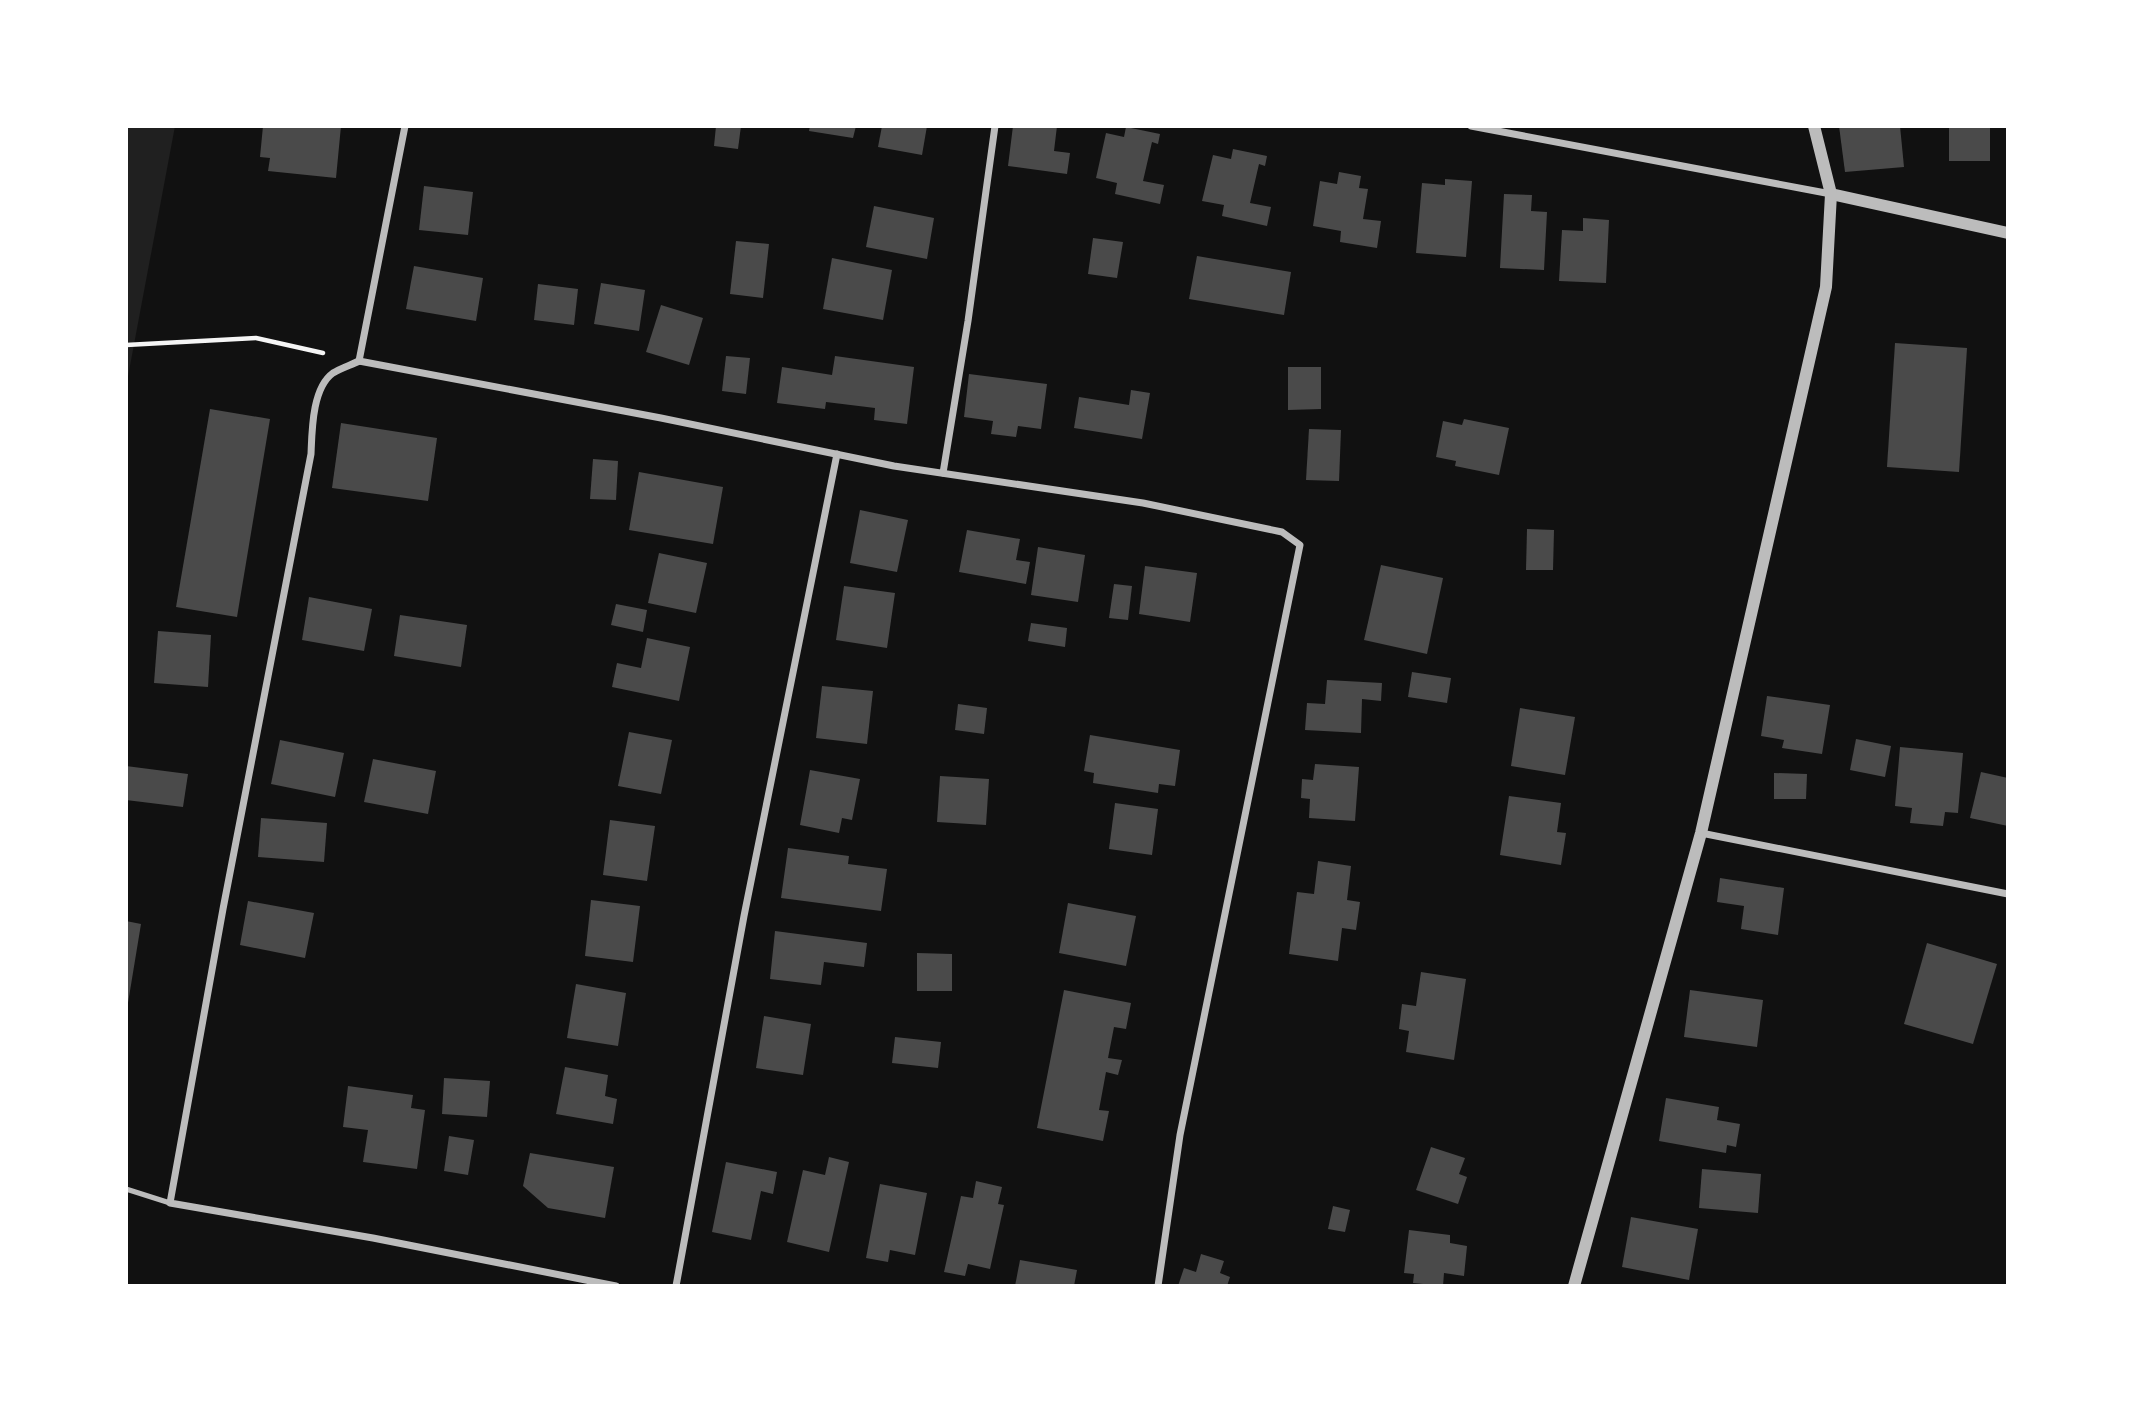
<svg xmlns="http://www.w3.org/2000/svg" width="2134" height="1412" viewBox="0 0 2134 1412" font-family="Roboto,sans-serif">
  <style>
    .green { fill: #202020 }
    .building { fill: #4a4a4a }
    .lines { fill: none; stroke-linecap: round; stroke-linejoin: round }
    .path { stroke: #f5f5f5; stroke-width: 4.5 }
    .service { stroke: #bcbcbc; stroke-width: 5 }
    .minor { stroke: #bcbcbc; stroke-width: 7 }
    .tertiary { stroke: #bcbcbc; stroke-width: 12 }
  </style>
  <rect width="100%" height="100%" fill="#111"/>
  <polygon class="green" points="126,126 175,126 126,387"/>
  <g class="building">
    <polygon points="263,126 341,126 336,178 268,171 270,158 260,157"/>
    <polygon points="716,126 741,126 738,149 714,146"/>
    <polygon points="810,126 856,126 853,138 809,131"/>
    <polygon points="882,126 927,126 922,155 878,147"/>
    <polygon points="1013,126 1057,126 1054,151 1070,153 1067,174 1008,166"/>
    <polygon points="1839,126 1900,126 1904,167 1845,172"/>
    <rect x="1949" y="126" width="41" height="35"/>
    <polygon points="1126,127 1160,134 1158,144 1152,142 1143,181 1164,185 1160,204 1115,194 1117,183 1096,178 1106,133 1124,137"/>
    <polygon points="1233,149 1267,156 1265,166 1259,164 1250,203 1271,207 1267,226 1222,216 1224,205 1202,201 1213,155 1231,159"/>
    <polygon points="1339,172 1361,176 1359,188 1368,189 1363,219 1381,221 1377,248 1340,242 1341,231 1313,226 1320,181 1337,184"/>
    <polygon points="1445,179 1472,181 1466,257 1416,253 1422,183 1445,185"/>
    <polygon points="424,186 473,192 468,235 419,230"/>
    <polygon points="1504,194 1532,195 1531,211 1547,212 1544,270 1500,268"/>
    <polygon points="874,206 934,218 927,259 866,247"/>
    <polygon points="1583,218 1609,220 1606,283 1559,281 1562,230 1583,231"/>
    <polygon points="1093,238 1123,242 1117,278 1088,274"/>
    <polygon points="736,241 769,244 763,298 730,294"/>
    <polygon points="1197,256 1291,272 1284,315 1189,299"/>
    <polygon points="832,258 892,270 883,320 823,309"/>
    <polygon points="414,266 483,278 476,321 406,309"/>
    <polygon points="601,283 645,290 639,331 594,324"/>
    <polygon points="538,284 578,289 574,325 534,320"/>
    <polygon points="661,305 703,318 689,365 646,352"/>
    <polygon points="1895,343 1967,348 1959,472 1887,467"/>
    <polygon points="726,356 750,358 746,394 722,391"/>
    <polygon points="835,356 914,367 907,424 874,420 875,408 826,402 825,409 777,403 782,367 832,375"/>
    <polygon points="1288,367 1321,367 1321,409 1288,410"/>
    <polygon points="969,374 1047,384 1041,429 1018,426 1016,437 991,434 993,421 964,417"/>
    <polygon points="1131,390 1150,393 1142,439 1074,428 1079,397 1129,405"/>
    <polygon points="210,409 270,419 237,617 176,607"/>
    <polygon points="1464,419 1509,428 1499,475 1455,466 1456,461 1436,457 1443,421 1462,425"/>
    <polygon points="341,423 437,438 428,501 332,488"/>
    <polygon points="1309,429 1341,430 1339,481 1306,480"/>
    <polygon points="593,459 618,461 616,500 590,499"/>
    <polygon points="639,472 723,487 713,544 629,530"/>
    <polygon points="860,510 908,520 897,572 850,563"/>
    <polygon points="1527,529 1554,530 1553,570 1526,570"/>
    <polygon points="967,530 1020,539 1016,560 1030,562 1026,584 959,572"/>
    <polygon points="1038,547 1085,555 1078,602 1031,595"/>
    <polygon points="659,553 707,563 696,613 648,603"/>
    <polygon points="1381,565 1443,578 1427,654 1364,640"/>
    <polygon points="1145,566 1197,573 1190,622 1139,614"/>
    <polygon points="1114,584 1132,586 1128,620 1109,618"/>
    <polygon points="844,586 895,593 887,648 836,640"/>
    <polygon points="309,597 372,609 364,651 302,640"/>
    <polygon points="616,604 647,610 643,632 611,625"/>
    <polygon points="400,615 467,625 461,667 394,656"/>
    <polygon points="1031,623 1067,628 1065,647 1028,641"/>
    <polygon points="158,631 211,635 208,687 154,683"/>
    <polygon points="647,638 690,647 679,701 612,687 617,663 641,668"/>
    <polygon points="1412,672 1451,678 1447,703 1408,697"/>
    <polygon points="1327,680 1382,683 1381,701 1362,699 1361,733 1305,730 1307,703 1325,704"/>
    <polygon points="822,686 873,691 867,744 816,738"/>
    <polygon points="1767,696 1830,705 1822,754 1782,748 1784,740 1761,736"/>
    <polygon points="958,704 987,708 984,734 955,730"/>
    <polygon points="1520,708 1575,717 1565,775 1511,766"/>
    <polygon points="629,732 672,740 661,794 618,786"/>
    <polygon points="1090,735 1180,750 1175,786 1159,784 1158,793 1093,783 1094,773 1084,771"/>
    <polygon points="1856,739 1891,746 1885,777 1850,770"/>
    <polygon points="280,740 344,753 335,797 271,784"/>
    <polygon points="1900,747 1963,753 1958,813 1945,812 1943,826 1910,823 1912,808 1895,806"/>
    <polygon points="373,759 436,771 428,814 364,802"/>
    <polygon points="1315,764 1359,767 1355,821 1309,818 1310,799 1301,798 1302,779 1313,780"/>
    <polygon points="126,766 188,774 183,807 126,800"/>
    <polygon points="810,770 860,779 852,820 842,818 839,833 800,825"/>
    <polygon points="1981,772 2008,778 2008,826 1970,818"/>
    <polygon points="1774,773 1807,774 1806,799 1774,799"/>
    <polygon points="940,776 989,779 986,825 937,822"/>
    <polygon points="1509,796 1561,803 1557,832 1566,833 1561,865 1500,855"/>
    <polygon points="1115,803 1158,809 1152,855 1109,849"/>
    <polygon points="261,818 327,823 324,862 258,857"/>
    <polygon points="610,820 655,826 647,881 603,875"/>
    <polygon points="788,848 849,856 848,864 887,869 881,911 781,898"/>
    <polygon points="1318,861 1351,866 1347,900 1360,902 1356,930 1342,928 1338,961 1289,954 1297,892 1314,894"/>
    <polygon points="1720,878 1784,888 1778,935 1741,929 1744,906 1717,902"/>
    <polygon points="591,900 640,906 633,962 585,956"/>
    <polygon points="248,901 314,913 305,958 240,945"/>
    <polygon points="1068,903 1136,916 1126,966 1059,953"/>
    <polygon points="126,921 141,924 127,1009 126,1009"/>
    <polygon points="775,931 867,943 864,967 824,962 821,985 770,979"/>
    <polygon points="1927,943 1997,964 1973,1044 1904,1024"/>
    <polygon points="917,953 952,954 952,991 917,991"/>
    <polygon points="1421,972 1466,979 1454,1060 1406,1052 1409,1031 1399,1029 1402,1004 1416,1006"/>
    <polygon points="576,984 626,993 618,1046 567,1038"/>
    <polygon points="1064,990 1131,1003 1126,1029 1114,1027 1108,1058 1122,1060 1118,1075 1106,1072 1099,1110 1109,1111 1103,1141 1037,1128"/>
    <polygon points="1690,990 1763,1000 1757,1047 1684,1037"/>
    <polygon points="764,1016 811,1024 803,1075 756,1068"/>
    <polygon points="895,1037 941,1042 938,1068 892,1063"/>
    <polygon points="565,1067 608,1075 605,1096 617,1099 613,1124 556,1114"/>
    <polygon points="444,1078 490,1081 487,1117 442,1114"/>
    <polygon points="348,1086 413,1095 411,1108 425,1110 417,1169 363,1162 368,1130 343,1127"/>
    <polygon points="1666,1098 1719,1107 1717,1120 1740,1124 1736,1147 1727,1145 1726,1153 1659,1141"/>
    <polygon points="449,1136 474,1140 468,1175 444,1171"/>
    <polygon points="1431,1147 1465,1158 1459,1174 1467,1177 1458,1204 1416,1190"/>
    <polygon points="530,1153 614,1167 605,1218 548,1208 523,1186"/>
    <polygon points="829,1157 849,1162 829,1252 787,1242 803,1170 825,1175"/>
    <polygon points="726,1162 777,1172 773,1194 761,1191 751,1240 712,1232"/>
    <polygon points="1702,1169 1761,1174 1758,1213 1699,1208"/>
    <polygon points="976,1181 1002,1187 998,1204 1004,1205 990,1269 968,1264 965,1276 944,1272 961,1196 973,1198"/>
    <polygon points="880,1184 927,1193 915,1255 890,1250 888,1262 866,1258"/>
    <polygon points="1333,1206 1350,1210 1345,1232 1328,1229"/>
    <polygon points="1631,1217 1698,1229 1689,1280 1622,1267"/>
    <polygon points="1409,1230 1450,1235 1450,1243 1467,1246 1464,1276 1444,1273 1443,1286 1413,1283 1414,1274 1404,1273"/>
    <polygon points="1201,1254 1224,1261 1220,1273 1230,1277 1227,1286 1178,1286 1184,1268 1196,1272"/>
    <polygon points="1020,1260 1077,1270 1074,1286 1015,1286"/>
  </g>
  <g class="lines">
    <polyline class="path" points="126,345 256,338 323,353"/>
    <polyline class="service" points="126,1189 170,1203"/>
    <g class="minor">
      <polyline points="1471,126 1831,194"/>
      <polyline points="359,361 661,418 894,466 1143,503 1282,532 1300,545 1180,1135 1158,1286"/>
      <path d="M 359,361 C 351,365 341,368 333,373 C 312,388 312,431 311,454 L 223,909 L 170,1203 L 373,1238 L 616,1286"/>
      <polyline points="359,361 405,126"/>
      <polyline points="943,473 968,321 995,126"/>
      <polyline points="1701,833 2008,894"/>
      <polyline points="676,1286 744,916 837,454"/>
    </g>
    <g class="tertiary">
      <polyline points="1831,194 2008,233"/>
      <polyline points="1574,1286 1701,833 1826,287 1831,194 1814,126"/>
    </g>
  </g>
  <rect width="2134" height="1412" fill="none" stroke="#ffffff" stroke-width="256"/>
</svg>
